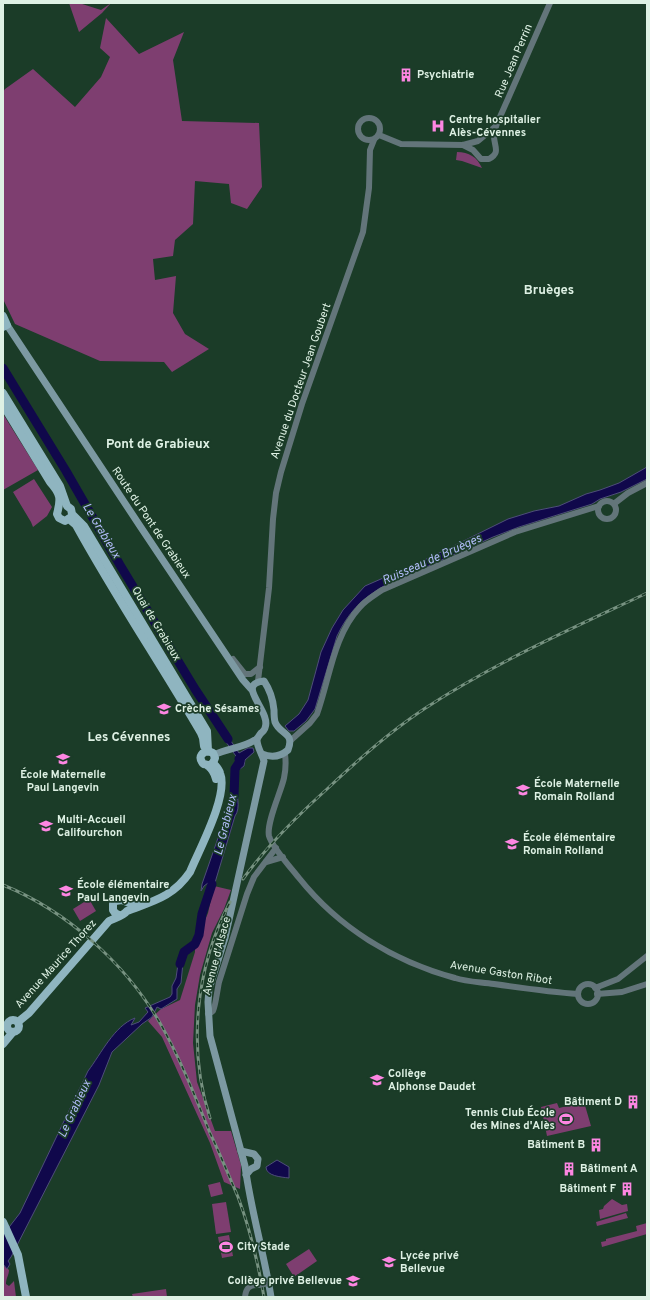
<svg xmlns="http://www.w3.org/2000/svg" width="650" height="1300" viewBox="0 0 650 1300" font-family="Overpass,sans-serif">
  <style>
    .green { fill: #7e3e70 }
    .water { fill: #10084b; stroke: #4e4e79 }
    .lines { fill: none; stroke-linecap: round; stroke-linejoin: round }
    .river { stroke: #10084b; stroke-width: 9 }
    .tertiary { stroke: #63757a; stroke-width: 6 }
    .secondary { stroke: #7c99a2; stroke-width: 7 }
    .primary { stroke: #8fb5c0; stroke-width: 8 }
    .rail-casing { stroke: #779281; stroke-width: 3 }
    .rail { stroke: #1b3c28; stroke-width: 1.5; stroke-dasharray: 4.5; stroke-linecap: butt }
    .tertiary-bridge { stroke: #63757a; stroke-width: 6 }
    .labels { text-anchor: middle; dominant-baseline: central; stroke-width: 3.5; stroke-linejoin: round; paint-order: stroke }
    .street-label { font-size: 11px; fill: #def1e4; stroke: #1b3c28 }
    .poi-label { font-size: 11px; font-weight: bold; fill: #def1e4; stroke: #1b3c28; text-anchor: start }
    .water-label { font-size: 12px; font-style: italic; fill: #b1bcf9; stroke: #1b3c28 }
    .quarter-label { font-size: 13px; font-weight: bold; fill: #def1e4; stroke: #1b3c28 }
  </style>
  <rect width="100%" height="100%" fill="#1b3c28"/>
  <g class="green">
    <polygon points="69,3 79,3 101,10 111,3 102,13 79,32"/>
    <polygon points="106,18 139,54 184,32 173,60 182,121 259,123 262,187 247,209 231,203 229,184 195,181 193,224 175,240 173,256 153,259 155,280 176,276 173,313 185,334 209,349 172,372 164,362 100,361 15,324 3,299 3,92 5,89 33,69 75,107 101,77 110,57 100,48"/>
    <path d="M 457,152 C 469,152 477,157 482,168 L 462,161 L 456,160 Z"/>
    <polygon points="3,414 38,470 3,490"/>
    <polygon points="34,479 52,507 47,516 33,527 31,522 13,492"/>
    <polygon points="214,886 231,890 224,909 212,933 200,975 195,1005 193,1043 197,1082 215,1131 231,1131 241,1165 240,1189 224,1182 210,1143 162,1037 148,1021 161,1009 180,1000 195,952 195,944 208,913"/>
    <polygon points="89,899 96,911 80,921 73,909"/>
    <polygon points="584,1102 591,1126 547,1136 541,1107 557,1103 559,1108"/>
    <polygon points="220,1182 223,1194 211,1197 208,1185"/>
    <polygon points="612,1199 622,1205 627,1204 628,1211 600,1219 599,1210 603,1209 604,1206"/>
    <polygon points="226,1202 231,1232 216,1234 212,1204"/>
    <polygon points="626,1213 628,1218 597,1226 596,1222"/>
    <polygon points="647,1223 647,1234 602,1247 601,1242 606,1241 606,1239 637,1231 636,1226"/>
    <polygon points="229,1235 233,1256 222,1258 218,1237"/>
    <polygon points="309,1249 317,1261 294,1277 286,1264"/>
    <path d="M 3,1264 L 9,1270 C 9,1275 6,1278 6,1284 L 9,1286 L 14,1281 L 16,1297 L 3,1297 Z"/>
    <polygon points="166,1289 167,1297 133,1297 132,1294"/>
  </g>
  <g class="water">
    <path d="M 647,467 L 647,479 L 621,492 L 600,499 L 592,504 L 519,527 L 493,537 L 384,586 C 361,599 348,613 337,636 L 315,709 L 306,721 L 294,731 L 289,731 L 285,726 L 299,714 L 308,700 L 321,652 L 332,628 L 343,610 L 365,586 L 431,557 L 508,519 L 534,511 L 559,506 L 586,494 L 600,490 L 619,483 Z"/>
    <polygon points="223,729 239,753 248,748 253,748 254,752 245,760 244,766 240,769 235,769 235,765 238,759 226,742 222,730"/>
    <path d="M 234,784 C 237,793 241,808 235,816 L 214,886 L 209,895 L 208,883 L 204,886 L 201,891 L 202,884 L 218,838 L 232,803 Z"/>
    <path d="M 184,952 L 181,983 L 177,989 L 177,999 L 161,1009 L 157,1007 L 152,1017 L 142,1024 L 112,1052 L 99,1085 L 11,1257 L 8,1261 L 10,1264 L 7,1269 L 3,1264 L 3,1235 L 20,1213 L 88,1071 C 101,1054 114,1026 135,1018 L 131,1025 L 139,1022 L 148,1012 L 145,1008 L 170,997 L 172,994 L 172,986 L 176,978 L 179,957 Z"/>
    <path d="M 277,1160 L 289,1167 L 289,1178 C 281,1177 266,1176 266,1167 Z"/>
  </g>
  <g class="lines">
    <g class="river">
      <polyline points="3,368 66,471 120,565 195,689 228,739"/>
      <polyline points="234,796 235,769 240,761 239,759"/>
      <polyline points="180,964 184,952 195,944 199,935 202,914 212,884"/>
    </g>
    <g class="tertiary">
      <circle cx="369" cy="129" r="11"/>
      <polyline points="379,135 401,144 463,145 478,141 496,126"/>
      <path d="M 463,145 L 473,150 L 481,159 L 489,159 C 501,152 494,147 494,136 C 494,132 495,129 496,126 L 550,3"/>
      <circle cx="607" cy="510" r="9"/>
      <polyline points="615,503 628,493 647,483"/>
      <polyline points="233,659 245,674 251,674 260,667"/>
      <polyline points="258,681 269,588 273,519 276,493 281,472 302,404 363,232 369,188 370,150 374,140"/>
      <path d="M 290,741 L 310,723 L 317,714 C 330,678 333,636 360,607 C 366,600 375,595 382,590 L 515,532 L 599,506"/>
      <path d="M 285,754 C 286,762 286,769 284,778 C 281,792 266,823 269,836 C 272,847 291,868 299,878 C 339,928 394,961 455,978 C 467,982 481,982 494,984 C 522,988 550,992 578,994"/>
      <polyline points="266,862 283,857"/>
      <circle cx="588" cy="994" r="10"/>
      <polyline points="595,988 618,979 647,956"/>
      <polyline points="597,994 622,992 647,984"/>
      <path d="M 208,1014 C 210,1013 211,1013 213,1011 C 215,1009 218,986 219,982 L 247,894 L 254,877 L 276,848"/>
      <path d="M 245,1297 C 246,1288 249,1285 258,1285"/>
    </g>
    <g class="secondary">
      <polyline points="7,325 140,526 243,680 251,689"/>
      <path d="M 257,740 C 257,747 262,754 264,761 L 225,938 L 209,989 L 208,1002 L 210,1036 L 245,1166 C 251,1211 264,1253 271,1297"/>
      <path d="M 214,755 C 227,748 243,748 255,740 C 258,739 259,735 261,733 C 262,733 265,729 265,728 C 272,711 234,684 264,681 C 270,690 273,699 274,710 C 274,713 274,718 275,722 C 280,735 295,732 288,750 C 280,757 272,758 262,754"/>
      <polyline points="241,1151 254,1154 258,1159 257,1166 251,1169 246,1175"/>
    </g>
    <g class="primary">
      <polyline points="3,316 7,325 3,327"/>
      <polyline points="3,393 60,486 67,506 71,509 72,514 84,526 207,731 208,751"/>
      <path d="M 3,405 L 50,482 C 61,494 61,499 57,514 L 59,518 L 65,521 L 71,517"/>
      <path d="M 69,519 L 76,525 C 115,596 160,663 201,733 L 203,738 L 204,746"/>
      <path d="M 208,766 L 213,763 L 215,758 L 213,753 L 208,751 C 203,752 198,756 202,762 C 204,766 204,763 207,765 C 211,768 215,774 216,779"/>
      <polyline points="119,915 115,913 113,910 113,904 115,901 122,900 132,904 141,902"/>
      <circle cx="13" cy="1026" r="6"/>
      <path d="M 18,1022 L 29,1013 L 109,921 C 115,918 123,916 127,911 C 153,901 173,897 190,872 C 199,850 229,795 220,773 C 219,769 216,766 213,763"/>
      <polyline points="3,1044 13,1032"/>
      <polyline points="3,1222 18,1255 26,1297"/>
    </g>
    <g class="rail-casing">
      <g id="rail">
        <path d="M 243,879 C 267,846 296,817 326,790 C 357,761 388,733 424,709 C 494,663 571,629 647,593"/>
        <path d="M 3,885 C 67,911 125,963 160,1023 C 180,1058 195,1096 210,1133 C 220,1154 229,1176 238,1197 C 250,1229 258,1263 264,1297"/>
        <path d="M 210,1118 C 187,1047 196,967 230,902"/>
      </g>
    </g>
    <use href="#rail" class="rail"/>
    <polyline class="tertiary-bridge" points="258,1285 269,1283"/>
  </g>
  <defs>
    <g id="building-bare" transform="scale(1.08)"><path d="M-4-6H4V6H1V3H-1V6H-4ZM-2.5-4.3h1.7v1.8h-1.7ZM.8-4.3h1.7v1.8H.8ZM-2.5-1h1.7V.8h-1.7ZM.8-1h1.7V.8H.8Z" fill="#fd86e2" stroke="#1b3c28" stroke-width="2.5" paint-order="stroke"/></g>
    <g id="hospital-bare" transform="scale(1.08)"><path d="M-5-5h3v3.5h4V-5h3V5h-3V1.5h-4V5h-3Z" fill="#fd86e2" stroke="#1b3c28" stroke-width="2.5" paint-order="stroke"/></g>
    <g id="school-bare" transform="scale(1.08)"><path d="M0-5L7-2L0 1L-7-2ZM-4 1L0 2.5L4 1V4Q0 6-4 4Z" fill="#fd86e2" stroke="#1b3c28" stroke-width="2.5" paint-order="stroke"/></g>
    <g id="stadium-bare" transform="scale(1.08)"><path d="M0-5a6.5 5 0 1 0 0 10a6.5 5 0 1 0 0-10ZM-3.5-1.8h7v3.6h-7Z" fill="#fd86e2" stroke="#1b3c28" stroke-width="2.5" paint-order="stroke"/></g>
  </defs>
  <g fill-rule="evenodd">
    <use href="#building-bare" x="406" y="75"/>
    <use href="#hospital-bare" x="438" y="126"/>
    <use href="#school-bare" x="164" y="709"/>
    <use href="#school-bare" x="63" y="759"/>
    <use href="#school-bare" x="523" y="790"/>
    <use href="#school-bare" x="46" y="826"/>
    <use href="#school-bare" x="512" y="844"/>
    <use href="#school-bare" x="66" y="891"/>
    <use href="#school-bare" x="377" y="1080"/>
    <use href="#building-bare" x="633" y="1102"/>
    <use href="#stadium-bare" x="566" y="1119"/>
    <use href="#building-bare" x="596" y="1145"/>
    <use href="#building-bare" x="569" y="1169"/>
    <use href="#building-bare" x="627" y="1189"/>
    <use href="#stadium-bare" x="226" y="1247"/>
    <use href="#school-bare" x="389" y="1262"/>
    <use href="#school-bare" x="353" y="1281"/>
  </g>
  <g class="labels">
    <g class="street-label">
      <text transform="translate(514 61) rotate(-67)">Rue Jean Perrin</text>
      <text transform="translate(301 381) rotate(-71)">Avenue du Docteur Jean Goubert</text>
      <text transform="translate(151 523) rotate(56)">Route du Pont de Grabieux</text>
      <text transform="translate(156 624) rotate(59)">Quai de Grabieux</text>
      <text transform="translate(217 956) rotate(-75)">Avenue d'Alsace</text>
      <text transform="translate(56 964) rotate(-48)">Avenue Maurice Thorez</text>
      <text transform="translate(501 973) rotate(9)">Avenue Gaston Ribot</text>
    </g>
    <g class="poi-label">
      <text x="417" y="75">Psychiatrie</text>
      <text x="449" y="120">Centre hospitalier<tspan x="449" dy="13">Alès-Cévennes</tspan></text>
      <text x="175" y="709">Crèche Sésames</text>
      <text x="63" y="775" text-anchor="middle">École Maternelle<tspan x="63" dy="13">Paul Langevin</tspan></text>
      <text x="534" y="784">École Maternelle<tspan x="534" dy="13">Romain Rolland</tspan></text>
      <text x="57" y="820">Multi-Accueil<tspan x="57" dy="13">Califourchon</tspan></text>
      <text x="523" y="838">École élémentaire<tspan x="523" dy="13">Romain Rolland</tspan></text>
      <text x="77" y="885">École élémentaire<tspan x="77" dy="13">Paul Langevin</tspan></text>
      <text x="388" y="1074">Collège<tspan x="388" dy="13">Alphonse Daudet</tspan></text>
      <text x="622" y="1102" text-anchor="end">Bâtiment D</text>
      <text x="555" y="1113" text-anchor="end">Tennis Club École<tspan x="555" dy="13">des Mines d'Alès</tspan></text>
      <text x="585" y="1145" text-anchor="end">Bâtiment B</text>
      <text x="580" y="1169">Bâtiment A</text>
      <text x="616" y="1189" text-anchor="end">Bâtiment F</text>
      <text x="237" y="1247">City Stade</text>
      <text x="400" y="1256">Lycée privé<tspan x="400" dy="13">Bellevue</tspan></text>
      <text x="342" y="1281" text-anchor="end">Collège privé Bellevue</text>
    </g>
    <g class="water-label">
      <text transform="translate(101 531) rotate(59)">Le Grabieux</text>
      <text transform="translate(432 560) rotate(-24)">Ruisseau de Bruèges</text>
      <text transform="translate(226 825) rotate(-76)">Le Grabieux</text>
      <text transform="translate(75 1109) rotate(-65)">Le Grabieux</text>
    </g>
    <g class="quarter-label">
      <text x="549" y="291">Bruèges</text>
      <text x="158" y="445">Pont de Grabieux</text>
      <text x="129" y="738">Les Cévennes</text>
    </g>
  </g>
  <rect width="650" height="1300" fill="none" stroke="#def1e4" stroke-width="8"/>
</svg>
